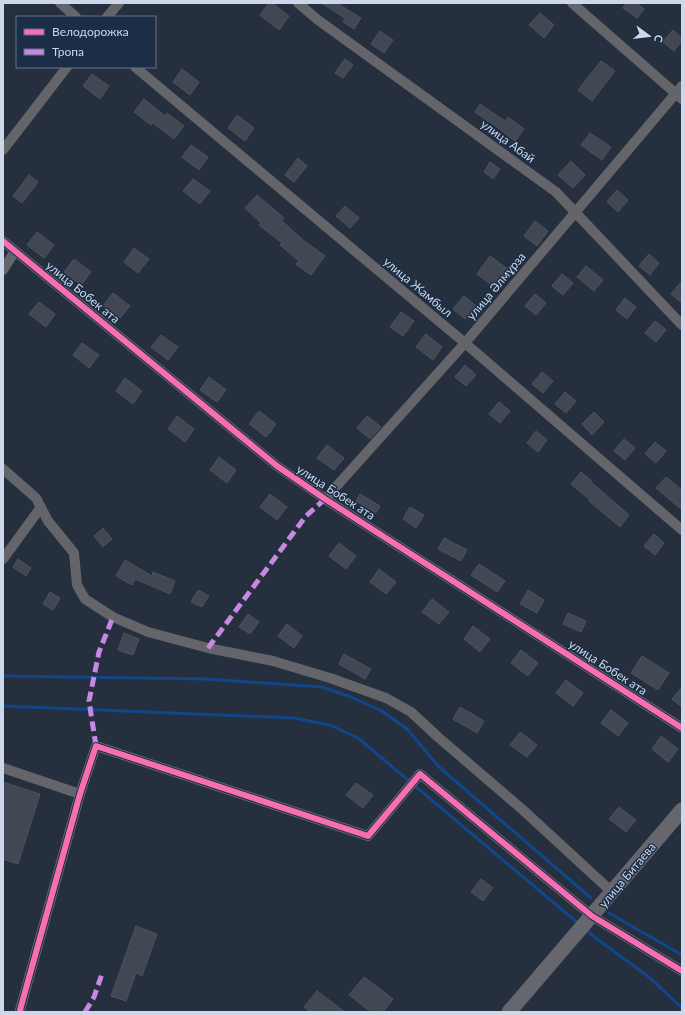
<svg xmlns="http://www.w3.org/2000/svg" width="685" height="1015" viewBox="0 0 685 1015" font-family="Lato,sans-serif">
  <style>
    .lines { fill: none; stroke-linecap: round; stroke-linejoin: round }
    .stream { stroke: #10478a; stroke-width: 3 }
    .building { fill: #424754; stroke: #4d525f }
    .street { stroke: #64646b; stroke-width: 10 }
    .secondary { stroke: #66666f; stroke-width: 15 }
    .quiet { stroke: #c787e3; stroke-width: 5; stroke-dasharray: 10 5; stroke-linecap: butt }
    .cycleway-casing { stroke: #1c2e47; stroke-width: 8 }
    .cycleway { stroke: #f96db3; stroke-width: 6 }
    .labels { text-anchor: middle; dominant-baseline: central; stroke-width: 3; stroke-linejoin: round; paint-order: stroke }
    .street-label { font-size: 12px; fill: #ccd8e9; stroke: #1c2e47 }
  </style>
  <rect width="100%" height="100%" fill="#262f3d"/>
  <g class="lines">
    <g class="stream">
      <polyline points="3,676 206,679 322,687 351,697 382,711 407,729 439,767 591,898"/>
      <polyline points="3,706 294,718 330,725 358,738 579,924"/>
      <polyline points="609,913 682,955"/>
      <polyline points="585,929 597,939 649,977 682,1008"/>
    </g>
  </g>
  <g class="building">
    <polygon points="269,3 272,3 289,16 279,30 260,15"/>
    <polygon points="321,3 337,3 361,18 354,29 343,22 345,18"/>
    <polygon points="626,3 636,3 644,9 637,18 623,8"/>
    <polygon points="540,13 554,25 544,38 529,25"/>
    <polygon points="673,30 682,38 682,41 674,51 663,42"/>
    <polygon points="380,31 393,40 384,53 371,44"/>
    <polygon points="345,59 353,65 343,78 335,73"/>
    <polygon points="601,61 615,71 592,101 578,90"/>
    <polygon points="182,69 199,82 190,95 173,82"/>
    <polygon points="92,74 109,86 100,99 83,86"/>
    <polygon points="144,99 165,116 167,113 184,126 174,139 153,123 151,125 134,112"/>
    <polygon points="480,104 505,121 508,117 524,129 515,141 489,121 489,122 475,112"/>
    <polygon points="237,115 254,128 245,141 228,128"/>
    <polygon points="590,133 611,147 602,160 581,145"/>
    <polygon points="191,145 208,157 199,170 182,157"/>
    <polygon points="298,158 307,166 294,182 285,175"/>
    <polygon points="571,161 585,175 573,188 558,175"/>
    <polygon points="490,162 500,169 493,179 484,172"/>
    <polygon points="29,175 38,182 22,203 13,196"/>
    <polygon points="193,179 210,191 200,204 183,191"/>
    <polygon points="617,190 628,200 618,212 607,202"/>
    <polygon points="257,195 284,218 282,221 303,240 325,256 311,275 296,264 299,261 280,245 282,243 259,225 261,223 245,208"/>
    <polygon points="345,206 359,218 350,228 336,216"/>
    <polygon points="535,221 548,231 537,246 524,236"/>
    <polygon points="37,232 54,245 44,258 27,245"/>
    <polygon points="134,248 149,259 138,273 124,262"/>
    <polygon points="649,254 659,263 650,275 639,266"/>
    <polygon points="490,256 509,270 495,288 477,274"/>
    <polygon points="74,259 91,272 81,285 64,272"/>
    <polygon points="586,266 603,280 594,291 577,277"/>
    <polygon points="562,274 573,283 563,295 552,286"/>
    <polygon points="682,281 682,303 671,294"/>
    <polygon points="113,293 130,306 120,318 103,306"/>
    <polygon points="535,294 546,303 536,315 525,306"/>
    <polygon points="464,296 476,306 465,319 453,309"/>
    <polygon points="625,298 636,307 627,319 616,310"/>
    <polygon points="39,302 55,314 46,327 29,314"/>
    <polygon points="401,312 414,321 403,336 390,327"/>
    <polygon points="655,321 666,330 656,342 645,333"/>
    <polygon points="426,334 442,347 433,360 416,347"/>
    <polygon points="161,335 178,347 168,360 151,347"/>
    <polygon points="82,343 99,355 89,368 73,355"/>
    <polygon points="465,365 476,375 466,386 455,377"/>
    <polygon points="542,372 553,381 543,393 532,384"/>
    <polygon points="209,377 226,390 217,402 200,390"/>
    <polygon points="125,378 142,391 133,404 116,391"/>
    <polygon points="565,392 576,401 566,413 555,404"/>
    <polygon points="499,402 510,411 500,423 489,414"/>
    <polygon points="259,411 276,424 266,437 249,424"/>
    <polygon points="594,412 604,422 592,435 582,424"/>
    <polygon points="177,416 194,429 185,442 168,429"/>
    <polygon points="367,416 381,427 370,439 357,428"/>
    <polygon points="536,431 547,440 538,452 527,443"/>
    <polygon points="624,439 635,448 625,460 614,451"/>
    <polygon points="655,442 666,451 656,463 645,454"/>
    <polygon points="327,445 344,458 334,470 317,458"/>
    <polygon points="219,457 236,470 227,483 210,470"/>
    <polygon points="581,472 592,481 591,482 629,515 620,527 589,501 590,500 571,484"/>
    <polygon points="666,477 682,490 682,510 656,488"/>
    <polygon points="270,494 287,507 277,520 260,507"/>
    <polygon points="360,494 380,506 376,513 356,501"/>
    <polygon points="410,507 424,515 416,528 403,519"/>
    <polygon points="103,528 112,539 103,547 94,536"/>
    <polygon points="654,534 664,543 655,555 644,546"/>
    <polygon points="444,538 467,550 461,561 438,549"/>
    <polygon points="339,543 356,556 346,569 329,556"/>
    <polygon points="18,559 31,568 26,576 13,567"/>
    <polygon points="125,560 152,576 153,572 175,581 170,594 135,579 132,585 116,576"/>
    <polygon points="479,564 505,581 497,592 471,575"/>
    <polygon points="379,569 396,582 386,594 370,582"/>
    <polygon points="198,590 209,596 202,607 191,602"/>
    <polygon points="528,590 544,600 537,613 520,604"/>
    <polygon points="50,592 60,598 53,610 43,604"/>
    <polygon points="432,599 449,612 439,624 422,612"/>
    <polygon points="568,613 586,621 581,632 563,624"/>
    <polygon points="248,614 259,622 250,634 239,627"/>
    <polygon points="287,624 302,636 294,648 278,636"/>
    <polygon points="473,626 490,639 480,652 464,639"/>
    <polygon points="124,633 139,639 133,655 118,650"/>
    <polygon points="521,650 538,663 528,676 511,663"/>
    <polygon points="344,654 371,669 365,679 339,664"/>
    <polygon points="642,656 669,673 658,690 631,673"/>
    <polygon points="566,680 583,693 573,706 556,693"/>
    <polygon points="682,687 682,707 672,699"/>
    <polygon points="460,707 484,721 477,733 453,719"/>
    <polygon points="611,710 628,723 618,736 601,723"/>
    <polygon points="520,732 537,745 527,757 510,745"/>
    <polygon points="661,736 678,749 668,762 652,749"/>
    <polygon points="3,782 40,794 18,864 3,859"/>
    <polygon points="356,783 373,795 363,808 346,795"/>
    <polygon points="619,807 636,820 626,832 609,819"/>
    <polygon points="481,879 493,888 483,901 471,892"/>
    <polygon points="136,926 157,934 142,976 136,973 126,1001 111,996"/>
    <polygon points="364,977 393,999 383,1012 371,1012 349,995"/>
    <polygon points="317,991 345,1012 310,1012 304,1007"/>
  </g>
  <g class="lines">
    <g class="street">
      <polyline points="60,3 76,17"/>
      <polyline points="298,3 318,20 556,192 682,325"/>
      <polyline points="572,3 682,99"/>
      <polyline points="107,17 119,3"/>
      <polyline points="135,67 465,343 682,530"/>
      <polyline points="3,150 67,67"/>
      <polyline points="3,241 277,466 325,499 682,728"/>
      <polyline points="3,270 15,251"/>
      <polyline points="3,469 36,498 48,521 74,553 77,585 85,599 113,617 148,632 208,648 273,661 330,678 386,698 411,712 438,737 523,810 612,892"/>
      <polyline points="325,499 465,343 682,86"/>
      <polyline points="3,559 41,507"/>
      <polyline points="3,768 80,794"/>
      <polyline points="21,1012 20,1010 80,794 96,746 368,836 420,774 592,916 682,971"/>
    </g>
    <polyline class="secondary" points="509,1012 682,810"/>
    <g class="quiet">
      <polyline points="208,648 306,516 325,499"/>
      <polyline points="96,746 89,701 99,652 113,617"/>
      <polyline points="85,1012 94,997 103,971"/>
    </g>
    <g class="cycleway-casing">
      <g id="cycleway">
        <polyline points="3,241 277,466 325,499 682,728"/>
        <polyline points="21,1012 20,1010 80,794 96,746 368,836 420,774 592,916 682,971"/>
      </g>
    </g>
    <use href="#cycleway" class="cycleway"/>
  </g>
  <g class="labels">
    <g class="street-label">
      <text transform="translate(508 141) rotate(36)">улица Абай</text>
      <text transform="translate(496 286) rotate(-50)">улица Әлмұрза</text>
      <text transform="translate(418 287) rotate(40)">улица Жамбыл</text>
      <text transform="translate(83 292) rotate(39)">улица Бобек ата</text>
      <text transform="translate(336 492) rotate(33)">улица Бобек ата</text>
      <text transform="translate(608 667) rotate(33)">улица Бобек ата</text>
      <text transform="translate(627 875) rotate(-50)">улица Битаева</text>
    </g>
  </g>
  <rect width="685" height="1015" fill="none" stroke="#ccd8e9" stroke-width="8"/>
  <rect x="16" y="16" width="140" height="52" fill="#1c2e47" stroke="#627288"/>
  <rect x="24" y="29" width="20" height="6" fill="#f96db3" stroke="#627288"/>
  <text x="52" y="36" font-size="12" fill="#ccd8e9">Велодорожка</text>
  <rect x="24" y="49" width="20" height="6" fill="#c787e3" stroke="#627288"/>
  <text x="52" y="56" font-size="12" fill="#ccd8e9">Тропа</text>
  <g transform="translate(649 36) rotate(105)" stroke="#1c2e47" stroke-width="3" paint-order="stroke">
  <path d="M0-3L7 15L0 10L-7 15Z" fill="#ccd8e9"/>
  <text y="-6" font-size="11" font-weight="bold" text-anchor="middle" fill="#ccd8e9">С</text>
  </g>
</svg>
